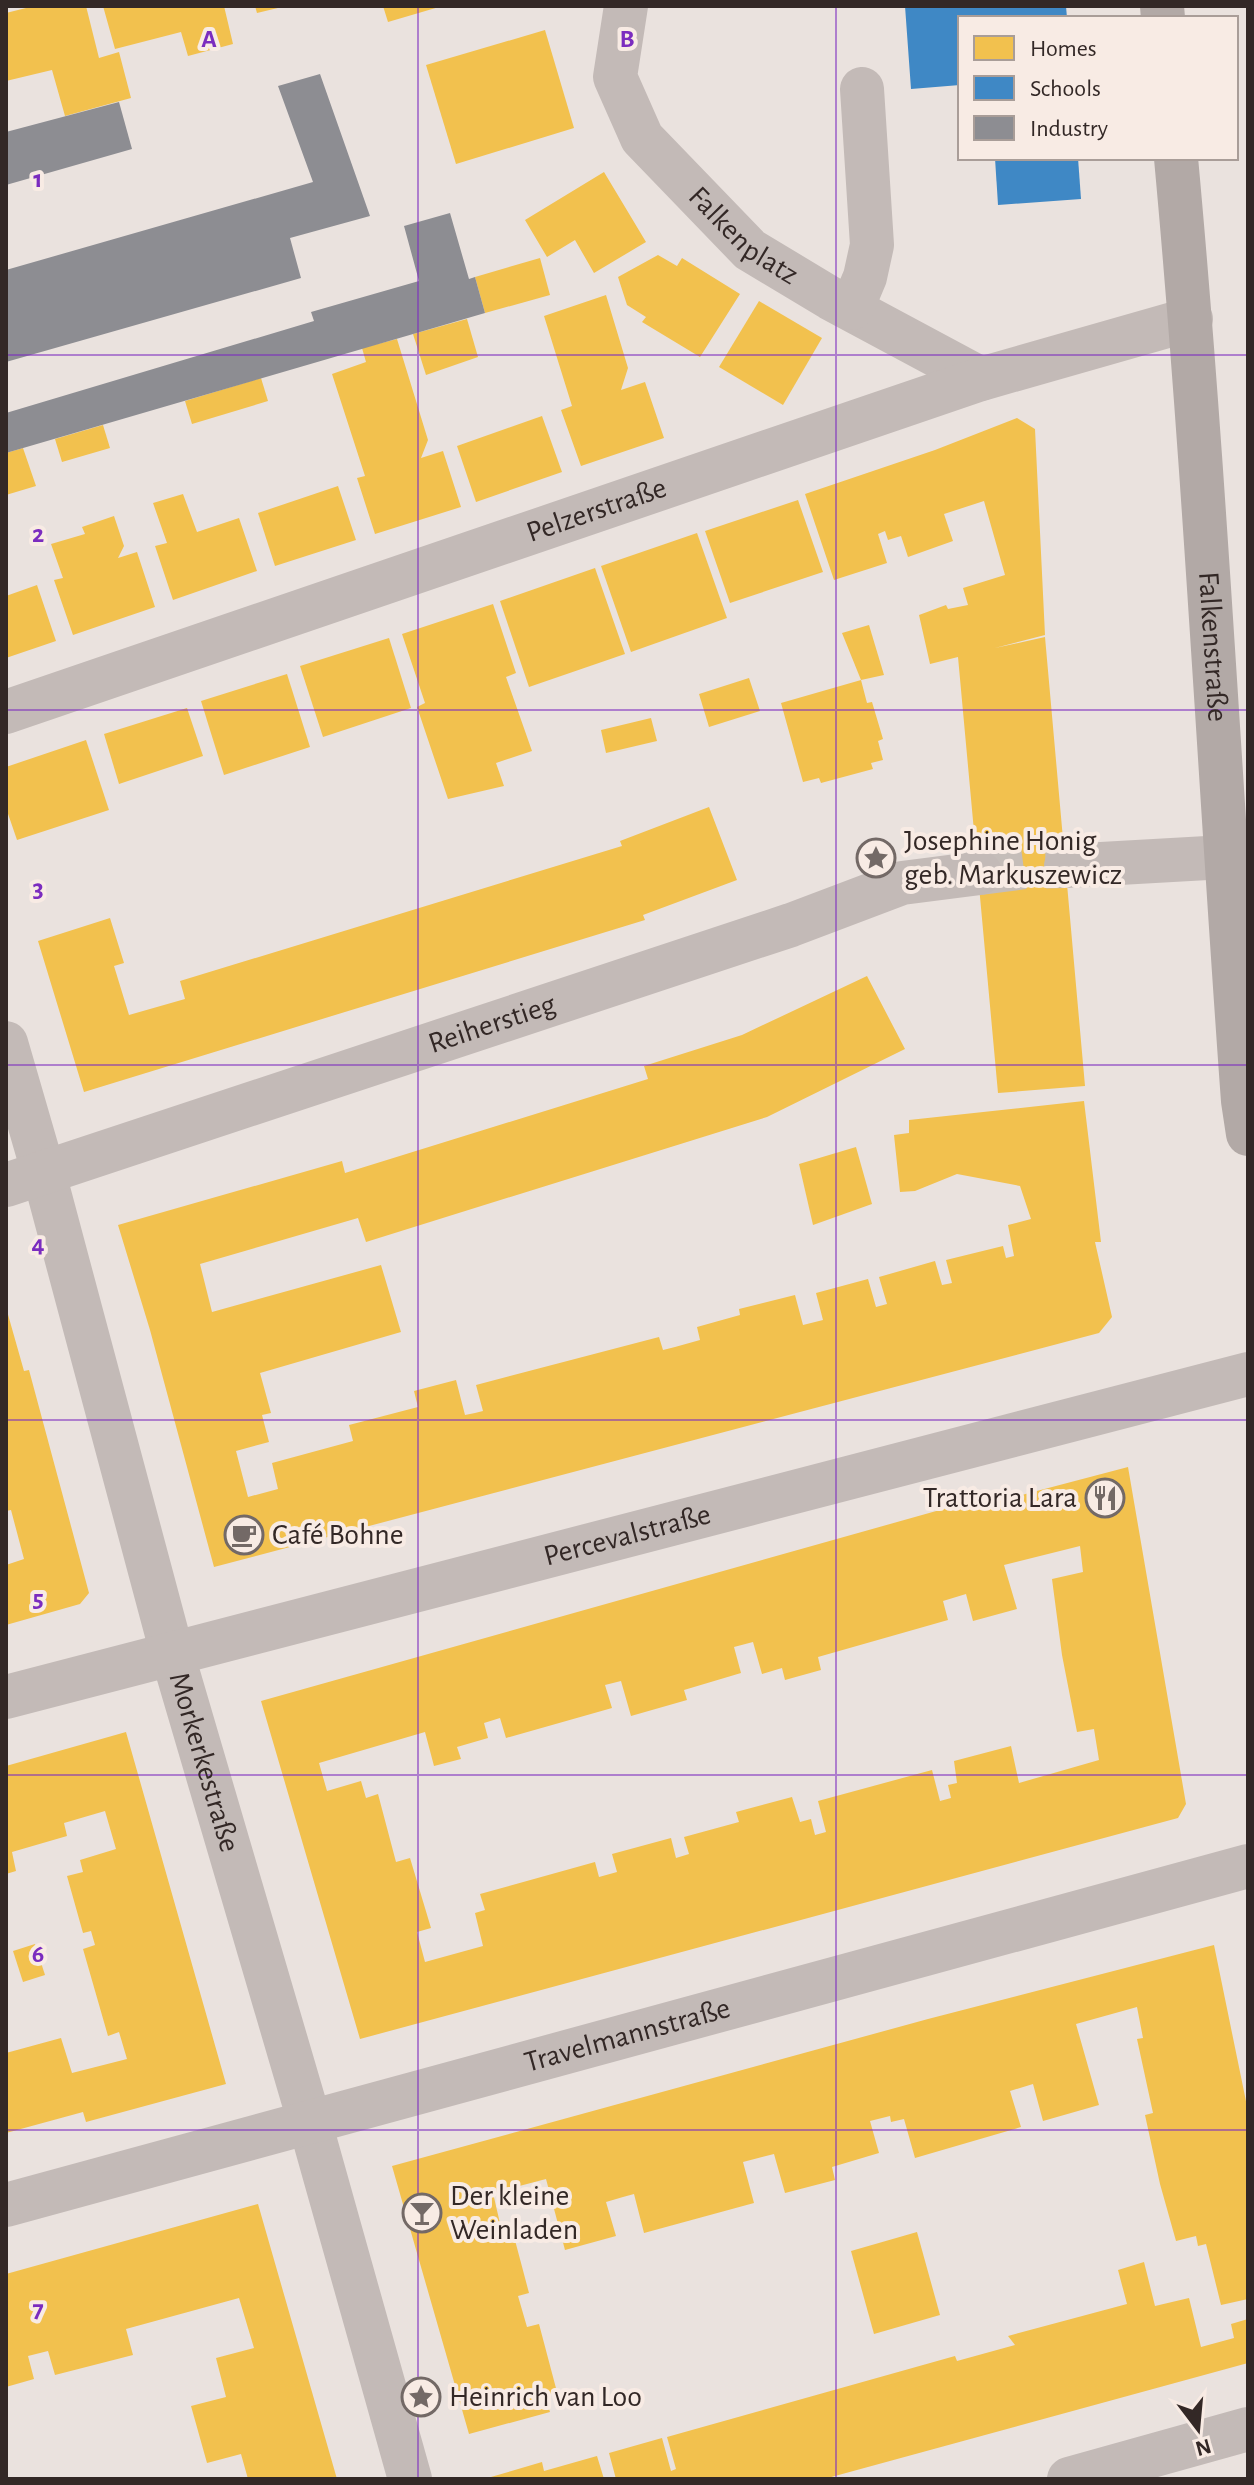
<svg xmlns="http://www.w3.org/2000/svg" width="1254" height="2485" viewBox="0 0 1254 2485" font-family="'Alegreya Sans',sans-serif">
  <style>
    .homes { fill: #f2c14e; fill-rule: evenodd }
    .schools { fill: #3f88c5 }
    .industry { fill: #8d8d92 }
    .lines { fill: none; stroke-linecap: round; stroke-linejoin: round }
    .minor-tunnel { stroke: #c5bdb9; stroke-width: 44; stroke-dasharray: 44 22; stroke-linecap: butt }
    .minor { stroke: #c3bab7; stroke-width: 44 }
    .major { stroke: #b2a9a6; stroke-width: 44 }
    .grid { fill: none; stroke: #7b2cbf; stroke-width: 2; stroke-opacity: 0.55 }
    .labels { text-anchor: middle; dominant-baseline: central; stroke-width: 8; stroke-linejoin: round; paint-order: stroke }
    .street-label { font-size: 30px; fill: #332826; stroke: #f8ebe4 }
    .poi-label { font-size: 30px; fill: #332826; stroke: #f8ebe4; text-anchor: start }
    .grid-label { font-size: 26px; text-anchor: middle; font-weight: bold; fill: #7b2cbf; stroke: #f8ebe4; stroke-width: 8; stroke-linejoin: round; paint-order: stroke }
  </style>
  <rect width="100%" height="100%" fill="#eae2de"/>
  <g class="homes">
    <polygon points="34,6 86,6 99,58 119,52 131,98 65,116 52,70 6,81 6,13"/>
    <polygon points="103,6 224,6 233,44 188,56 181,32 115,49"/>
    <polygon points="255,6 282,6 282,7 257,13"/>
    <polygon points="383,6 439,6 439,7 388,22"/>
    <polygon points="545,30 574,128 456,164 426,65"/>
    <polygon points="604,172 646,242 594,273 575,240 547,257 525,220"/>
    <polygon points="658,255 677,266 682,258 740,294 700,357 642,322 646,317 627,305 618,277"/>
    <polygon points="540,258 550,295 485,313 475,277"/>
    <polygon points="606,295 628,368 621,390 645,382 664,438 581,466 561,410 572,406 544,316"/>
    <polygon points="759,301 822,338 783,405 719,367"/>
    <polygon points="467,319 478,357 426,375 413,334"/>
    <polygon points="397,339 428,440 421,458 443,451 461,507 375,534 357,478 365,476 332,374 366,362 362,348"/>
    <polygon points="261,378 268,401 192,424 185,401"/>
    <polygon points="542,416 562,472 476,502 457,446"/>
    <polygon points="1017,418 1035,429 1045,635 995,648 1045,637 1085,1086 998,1093 958,657 930,664 919,615 946,605 948,609 968,605 963,588 1005,575 984,501 944,514 953,541 908,557 901,536 888,540 885,531 878,534 887,563 834,580 805,494 935,450"/>
    <polygon points="103,425 110,448 62,462 55,439"/>
    <polygon points="23,448 36,486 6,495 6,453"/>
    <polygon points="338,486 356,540 275,566 258,513"/>
    <polygon points="183,494 197,532 239,518 257,571 173,600 155,546 167,543 153,503"/>
    <polygon points="798,500 823,572 730,603 705,531"/>
    <polygon points="114,516 124,546 118,558 137,552 155,607 73,635 54,580 63,578 51,544 85,534 82,527"/>
    <polygon points="697,533 727,618 631,652 601,566"/>
    <polygon points="595,568 625,654 529,687 500,601"/>
    <polygon points="37,585 56,641 6,658 6,596"/>
    <polygon points="493,604 516,673 506,677 532,751 496,763 504,786 448,799 417,707 425,703 402,634"/>
    <polygon points="869,625 884,675 861,680 842,633"/>
    <polygon points="389,638 411,708 323,737 300,666"/>
    <polygon points="287,674 310,747 224,775 201,701"/>
    <polygon points="749,678 760,711 709,727 699,694"/>
    <polygon points="861,680 867,703 872,702 883,739 878,741 883,760 871,763 873,769 821,783 819,778 803,782 781,703"/>
    <polygon points="187,708 203,756 119,784 104,734"/>
    <polygon points="651,718 657,741 606,753 601,730"/>
    <polygon points="86,740 109,810 17,840 6,808 6,767"/>
    <polygon points="709,807 737,880 643,915 645,920 84,1092 38,941 110,918 124,963 114,966 129,1015 185,999 180,981 622,846 620,841"/>
    <polygon points="867,976 905,1049 767,1117 366,1242 358,1218 200,1264 212,1312 381,1265 401,1332 260,1373 271,1413 262,1415 269,1442 236,1451 248,1497 278,1489 272,1463 353,1441 349,1425 418,1407 414,1391 456,1380 465,1415 475,1413 483,1411 476,1385 659,1337 663,1350 675,1347 700,1340 697,1327 740,1315 739,1309 795,1295 803,1325 823,1320 816,1293 868,1279 876,1307 887,1304 879,1277 935,1261 942,1285 952,1283 946,1260 1003,1246 1006,1258 1014,1256 1008,1225 1031,1219 1020,1186 957,1174 915,1191 900,1192 894,1135 909,1133 909,1120 1084,1101 1101,1242 1095,1242 1112,1317 1099,1333 214,1567 150,1330 118,1225 342,1161 345,1173 648,1079 644,1066 742,1035"/>
    <polygon points="856,1147 872,1204 813,1225 799,1164"/>
    <polygon points="7,1311 24,1371 29,1370 89,1593 80,1604 6,1625 6,1565 24,1559 11,1510 6,1511"/>
    <path d="M 1128,1467 L 1186,1804 L 1178,1818 L 360,2039 L 261,1701 L 986,1497 L 988,1504 ZM 1080,1546 L 1083,1572 L 1052,1579 L 1062,1655 L 1077,1732 L 1094,1729 L 1099,1760 L 1019,1783 L 1011,1746 L 954,1761 L 957,1783 L 948,1785 L 951,1798 L 940,1801 L 932,1770 L 818,1801 L 826,1832 L 815,1835 L 811,1819 L 800,1822 L 792,1797 L 736,1812 L 739,1822 L 684,1837 L 689,1854 L 676,1858 L 671,1838 L 612,1854 L 617,1872 L 599,1877 L 595,1862 L 480,1894 L 485,1910 L 475,1913 L 483,1946 L 425,1962 L 417,1932 L 431,1928 L 410,1858 L 396,1862 L 378,1794 L 366,1798 L 361,1781 L 327,1791 L 319,1763 L 425,1732 L 434,1766 L 461,1759 L 457,1747 L 488,1738 L 484,1723 L 500,1718 L 506,1738 L 612,1708 L 605,1685 L 621,1681 L 631,1716 L 687,1700 L 684,1690 L 741,1673 L 734,1647 L 753,1642 L 762,1674 L 782,1668 L 785,1680 L 821,1670 L 818,1657 L 948,1620 L 943,1601 L 966,1594 L 973,1621 L 1017,1609 L 1004,1565 Z"/>
    <polygon points="126,1732 226,2084 86,2122 83,2112 6,2133 6,2053 61,2038 72,2073 127,2059 119,2032 108,2036 83,1949 95,1945 91,1931 83,1933 67,1876 83,1872 80,1860 116,1849 105,1811 64,1823 67,1836 12,1852 16,1871 6,1874 6,1766"/>
    <polygon points="35,1944 45,1975 23,1982 13,1951"/>
    <polygon points="1214,1945 1248,2111 1248,2299 1221,2305 1206,2244 1198,2246 1196,2236 1176,2241 1160,2184 1145,2115 1153,2113 1137,2039 1143,2038 1137,2007 1076,2024 1099,2105 1043,2121 1033,2084 1010,2091 1021,2127 915,2158 904,2119 891,2122 890,2116 870,2121 879,2153 832,2167 835,2180 785,2193 774,2154 743,2162 754,2203 644,2233 634,2194 623,2197 606,2202 616,2236 565,2250 546,2179 493,2193 502,2232 512,2229 529,2293 518,2296 527,2327 539,2324 557,2392 545,2396 550,2412 469,2434 392,2166 928,2019"/>
    <polygon points="258,2204 337,2479 248,2479 241,2454 207,2463 191,2406 226,2397 216,2358 254,2348 239,2298 126,2329 133,2355 55,2375 48,2351 28,2356 34,2379 6,2387 6,2274"/>
    <polygon points="917,2232 940,2315 874,2334 851,2251"/>
    <polygon points="1144,2262 1155,2306 1189,2298 1201,2347 1234,2338 1231,2324 1248,2319 1248,2363 824,2479 616,2479 609,2453 662,2438 671,2471 676,2469 667,2437 955,2356 957,2361 1015,2345 1008,2336 1127,2304 1118,2270"/>
    <polygon points="597,2456 604,2479 484,2479 542,2462 544,2471"/>
  </g>
  <g class="schools">
    <polygon points="905,6 1066,6 1067,18 960,18 960,85 911,89"/>
    <polygon points="995,158 1078,158 1081,199 998,205"/>
  </g>
  <g class="industry">
    <polygon points="320,74 370,216 290,238 301,278 6,362 6,270 313,182 278,86"/>
    <polygon points="119,102 132,149 6,185 6,132"/>
    <polygon points="450,213 469,279 475,277 485,313 6,453 6,413 314,321 311,312 419,281 404,226"/>
  </g>
  <g class="lines">
    <polyline class="minor-tunnel" points="980,873 1026,867 1066,866"/>
    <g class="minor">
      <path id="s1" d="M 626,6 L 615,77 L 642,138 L 750,250 L 830,298 L 981,379"/>
      <polyline points="852,308 865,277 872,245 862,89"/>
      <path id="s2" d="M 6,712 L 981,379 L 1191,319"/>
      <polyline points="1066,866 1225,857"/>
      <path id="s3" d="M 6,1043 L 44,1174 L 172,1653 L 310,2123 L 410,2479"/>
      <path id="s4" d="M 6,1185 L 791,925 L 902,883 L 980,873"/>
      <path id="s5" d="M 6,1697 L 1248,1374"/>
      <path id="s6" d="M 6,2205 L 1248,1866"/>
      <polyline points="1069,2479 1248,2429"/>
    </g>
    <g class="major">
      <polyline points="1162,6 1163,18"/>
      <path id="s7" d="M 1176,158 C 1205,472 1220,787 1243,1101 L 1248,1134"/>
    </g>
  </g>
  <path class="grid" d="M 418,6 L 418,2479M 836,6 L 836,2479M 6,355 L 1248,355M 6,710 L 1248,710M 6,1065 L 1248,1065M 6,1420 L 1248,1420M 6,1775 L 1248,1775M 6,2130 L 1248,2130"/>
  <defs>
    <g id="sight-ring" transform="scale(2)"><circle r="9.5" fill="#f8ebe4" stroke="#736966" stroke-width="1.5"/><path d="M0-6L1.8-2.2L6-1.7L2.9 1.2L3.7 5.4L0 3.3L-3.7 5.4L-2.9 1.2L-6-1.7L-1.8-2.2Z" fill="#736966"/></g>
    <g id="restaurant-ring" transform="scale(2)"><circle r="9.5" fill="#f8ebe4" stroke="#736966" stroke-width="1.5"/><path d="M-5-6h1v4h1v-4h1v4h1v-4h1v5L-1.5 .5V6h-2V.5L-5-1ZM5-6V6H3V1.5H1.5Q1.5-4 5-6Z" fill="#736966"/></g>
    <g id="cafe-ring" transform="scale(2)"><circle r="9.5" fill="#f8ebe4" stroke="#736966" stroke-width="1.5"/><path d="M-5.5-4.5H6V0H3Q3 3.5 0 3.5H-2.5Q-5.5 3.5-5.5 0ZM3-3.2v2h1.7v-2ZM-6 4.5H4V6H-6Z" fill="#736966"/></g>
    <g id="bar-ring" transform="scale(2)"><circle r="9.5" fill="#f8ebe4" stroke="#736966" stroke-width="1.5"/><path d="M-6-5H6L.8 .8V4.5H3.5V6h-7V4.5H-.8V.8Z" fill="#736966"/></g>
  </defs>
  <g fill-rule="evenodd">
    <use href="#sight-ring" x="876" y="858"/>
    <use href="#restaurant-ring" x="1105" y="1498"/>
    <use href="#cafe-ring" x="244" y="1535"/>
    <use href="#bar-ring" x="422" y="2213"/>
    <use href="#sight-ring" x="421" y="2397"/>
  </g>
  <g class="labels">
    <g class="street-label">
      <text stroke="none"><textPath href="#s1" startOffset="280">Falkenplatz</textPath></text>
      <text stroke="none"><textPath href="#s2" startOffset="624">Pelzerstraße</textPath></text>
      <text stroke="none"><textPath href="#s7" startOffset="490">Falkenstraße</textPath></text>
      <text stroke="none"><textPath href="#s4" startOffset="512">Reiherstieg</textPath></text>
      <text stroke="none"><textPath href="#s5" startOffset="642">Percevalstraße</textPath></text>
      <text stroke="none"><textPath href="#s3" startOffset="746">Morkerkestraße</textPath></text>
      <text stroke="none"><textPath href="#s6" startOffset="644">Travelmannstraße</textPath></text>
    </g>
    <g class="poi-label">
      <text x="904" y="841">Josephine Honig<tspan x="904" dy="34">geb. Markuszewicz</tspan></text>
      <text x="1077" y="1498" text-anchor="end">Trattoria Lara</text>
      <text x="272" y="1535">Café Bohne</text>
      <text x="450" y="2196">Der kleine<tspan x="450" dy="34">Weinladen</tspan></text>
      <text x="449" y="2397">Heinrich van Loo</text>
    </g>
  </g>
  <g class="grid-label">
    <text x="209" y="47">A</text>
    <text x="627" y="47">B</text>
    <text x="38" y="187">1</text>
    <text x="38" y="542">2</text>
    <text x="38" y="897">3</text>
    <text x="38" y="1252">4</text>
    <text x="38" y="1607">5</text>
    <text x="38" y="1962">6</text>
    <text x="38" y="2317">7</text>
  </g>
  <rect width="1254" height="2485" fill="none" stroke="#332826" stroke-width="16"/>
  <rect x="958" y="16" width="280" height="144" fill="#f8ebe4" stroke="#a99d98" stroke-width="2"/>
  <rect x="974" y="36" width="40" height="24" fill="#f2c14e" stroke="#a99d98" stroke-width="2"/>
  <text x="1030" y="56" font-size="24" fill="#332826">Homes</text>
  <rect x="974" y="76" width="40" height="24" fill="#3f88c5" stroke="#a99d98" stroke-width="2"/>
  <text x="1030" y="96" font-size="24" fill="#332826">Schools</text>
  <rect x="974" y="116" width="40" height="24" fill="#8d8d92" stroke="#a99d98" stroke-width="2"/>
  <text x="1030" y="136" font-size="24" fill="#332826">Industry</text>
  <g transform="translate(1198 2429) rotate(164)" stroke="#f8ebe4" stroke-width="6" paint-order="stroke">
  <path d="M0-6L14 30L0 20L-14 30Z" fill="#332826"/>
  <text y="-12" font-size="22" font-weight="bold" text-anchor="middle" fill="#332826">N</text>
  </g>
</svg>
